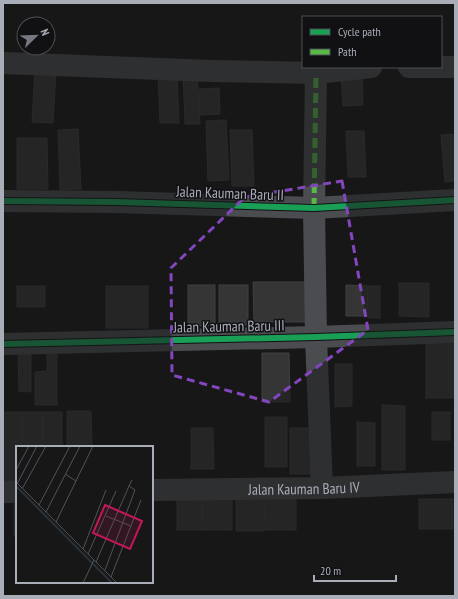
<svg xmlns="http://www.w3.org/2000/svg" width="458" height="599" viewBox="0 0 458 599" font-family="'PT Sans Narrow',sans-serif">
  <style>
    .building { fill: #353536; stroke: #3f4043 }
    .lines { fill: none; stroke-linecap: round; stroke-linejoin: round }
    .minor { stroke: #4b4c50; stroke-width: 22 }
    .quiet { stroke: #58b947; stroke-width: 5; stroke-dasharray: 10 5; stroke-linecap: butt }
    .cycleway-casing { stroke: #111113; stroke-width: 8 }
    .cycleway { stroke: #1a9f57; stroke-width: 6 }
    .marked { fill: none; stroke: #8446be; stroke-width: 3; stroke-dasharray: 8 5; stroke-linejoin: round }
    .labels { text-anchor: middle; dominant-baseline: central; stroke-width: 3; stroke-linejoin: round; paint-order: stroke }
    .street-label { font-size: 15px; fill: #a8adb8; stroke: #111113 }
    .inset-river { fill: none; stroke: #2a3239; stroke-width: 2 }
    .inset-road { fill: none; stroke: #515357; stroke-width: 1 }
    .view { fill: #c2185b; fill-opacity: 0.15; stroke: #c2185b; stroke-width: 2 }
    .inset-edge { fill: none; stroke: #a8adb8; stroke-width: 2 }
  </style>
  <rect width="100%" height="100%" fill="#171717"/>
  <g class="building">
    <polygon points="35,69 56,70 53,123 32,122"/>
    <polygon points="362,71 363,105 343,106 341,72"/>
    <polygon points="183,73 197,73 200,124 185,124"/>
    <polygon points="158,76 177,76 179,123 160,123"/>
    <polygon points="219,88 220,114 200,115 199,89"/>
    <polygon points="226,120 229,180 208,181 206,121"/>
    <polygon points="78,129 81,189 60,190 58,130"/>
    <polygon points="230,130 252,130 254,186 232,186"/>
    <polygon points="346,131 364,131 366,177 348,177"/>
    <polygon points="455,134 455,181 445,182 441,135"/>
    <polygon points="17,138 47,138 48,189 17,189"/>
    <polygon points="253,282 313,282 313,322 254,322"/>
    <polygon points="399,283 429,283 429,317 399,316"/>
    <rect x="188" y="285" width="27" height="41"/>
    <rect x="219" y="285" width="29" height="40"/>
    <polygon points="346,285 368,286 367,316 346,316"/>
    <rect x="17" y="286" width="28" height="21"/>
    <rect x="106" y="286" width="42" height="42"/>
    <rect x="368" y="286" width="12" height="32"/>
    <rect x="426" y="344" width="28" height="54"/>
    <polygon points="47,346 57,346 57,405 35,405 35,372 47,371"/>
    <polygon points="18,352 31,352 31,392 19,391"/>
    <polygon points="262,353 289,353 290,402 262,402"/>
    <polygon points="335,364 352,364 352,406 335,407"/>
    <polygon points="382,405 405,406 405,470 382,470"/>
    <polygon points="67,411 91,411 92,447 67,447"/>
    <polygon points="5,412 22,412 22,447 17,447 17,481 5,481"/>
    <polygon points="22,412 43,412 43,447 23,447"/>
    <rect x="43" y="412" width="19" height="35"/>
    <rect x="432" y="412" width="18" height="28"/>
    <rect x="265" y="417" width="22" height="50"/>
    <polygon points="357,422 375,423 375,466 357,466"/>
    <polygon points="191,428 213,428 214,469 191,469"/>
    <rect x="290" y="428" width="21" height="46"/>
    <rect x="177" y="495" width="26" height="35"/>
    <polygon points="203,495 232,495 232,530 202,530"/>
    <rect x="236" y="495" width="28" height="36"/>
    <polygon points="264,495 296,495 296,530 265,530"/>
    <rect x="419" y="499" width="34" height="30"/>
    <rect x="14" y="500" width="3" height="36"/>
  </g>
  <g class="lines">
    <g class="minor">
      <polyline points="3,63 212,71 316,73 371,67"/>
      <polyline points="409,67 455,67"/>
      <polyline points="316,73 314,208 316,337 322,488"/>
      <polyline points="3,201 116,202 314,208 455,200"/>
      <polyline points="3,344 316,337 455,332"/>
      <path id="s1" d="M 152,490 L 322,488 L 455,482"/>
      <polyline points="3,492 17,492"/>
    </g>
    <polyline class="quiet" points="314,208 316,73"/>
    <g class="cycleway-casing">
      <g id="cycleway">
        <polyline points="3,201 116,202 314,208 455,200"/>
        <polyline points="3,344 316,337 455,332"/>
      </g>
    </g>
    <use href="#cycleway" class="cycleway"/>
  </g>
  <path d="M0 0H458V599H0ZM 342,181 L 368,330 L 269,402 L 172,375 L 171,268 L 245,197 Z" fill="#171717" fill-opacity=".55" fill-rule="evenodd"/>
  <path class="marked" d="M 342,181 L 368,330 L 269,402 L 172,375 L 171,268 L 245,197 Z"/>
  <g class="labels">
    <g class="street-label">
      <text transform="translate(230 193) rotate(2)">Jalan Kauman Baru II</text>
      <text transform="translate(229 326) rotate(-1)">Jalan Kauman Baru III</text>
      <text stroke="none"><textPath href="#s1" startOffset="152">Jalan Kauman Baru IV</textPath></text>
    </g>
  </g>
  <g transform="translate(16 446)">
    <rect width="137" height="137" fill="#171717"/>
    <path class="inset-river" d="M 0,40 L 96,137"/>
    <path class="inset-road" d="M 0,24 L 13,0M 49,28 L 60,35M 0,36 L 101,137M 1,38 L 21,0M 6,43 L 30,0M 23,59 L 54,0M 30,66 L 64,0M 90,70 L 115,80M 40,76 L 77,0M 67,103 L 90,44M 72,108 L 100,45M 80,116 L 113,40M 89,124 L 119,44 L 113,40 L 116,34M 95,131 L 125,54M 67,137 L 78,114"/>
    <path class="view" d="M 89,59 L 126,75 L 114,103 L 77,87 Z"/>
    <rect width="137" height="137" class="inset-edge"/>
  </g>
  <rect width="458" height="599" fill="none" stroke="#a8adb8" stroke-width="8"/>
  <rect x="302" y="16" width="140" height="52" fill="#111113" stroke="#4d4f55"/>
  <rect x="310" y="29" width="20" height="6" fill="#1a9f57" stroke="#4d4f55"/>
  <text x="338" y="36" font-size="12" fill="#a8adb8">Cycle path</text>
  <rect x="310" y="49" width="20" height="6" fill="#58b947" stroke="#4d4f55"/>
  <text x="338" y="56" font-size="12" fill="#a8adb8">Path</text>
  <g transform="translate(36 36) rotate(67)"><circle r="19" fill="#111113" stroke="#4d4f55"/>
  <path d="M0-3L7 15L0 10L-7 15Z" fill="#757880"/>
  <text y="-6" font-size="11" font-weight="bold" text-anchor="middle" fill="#a8adb8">N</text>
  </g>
  <path d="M314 575v6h82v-6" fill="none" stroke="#a8adb8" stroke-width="2"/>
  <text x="320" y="575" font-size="12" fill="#a8adb8" stroke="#111113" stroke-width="3" paint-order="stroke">20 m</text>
</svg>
